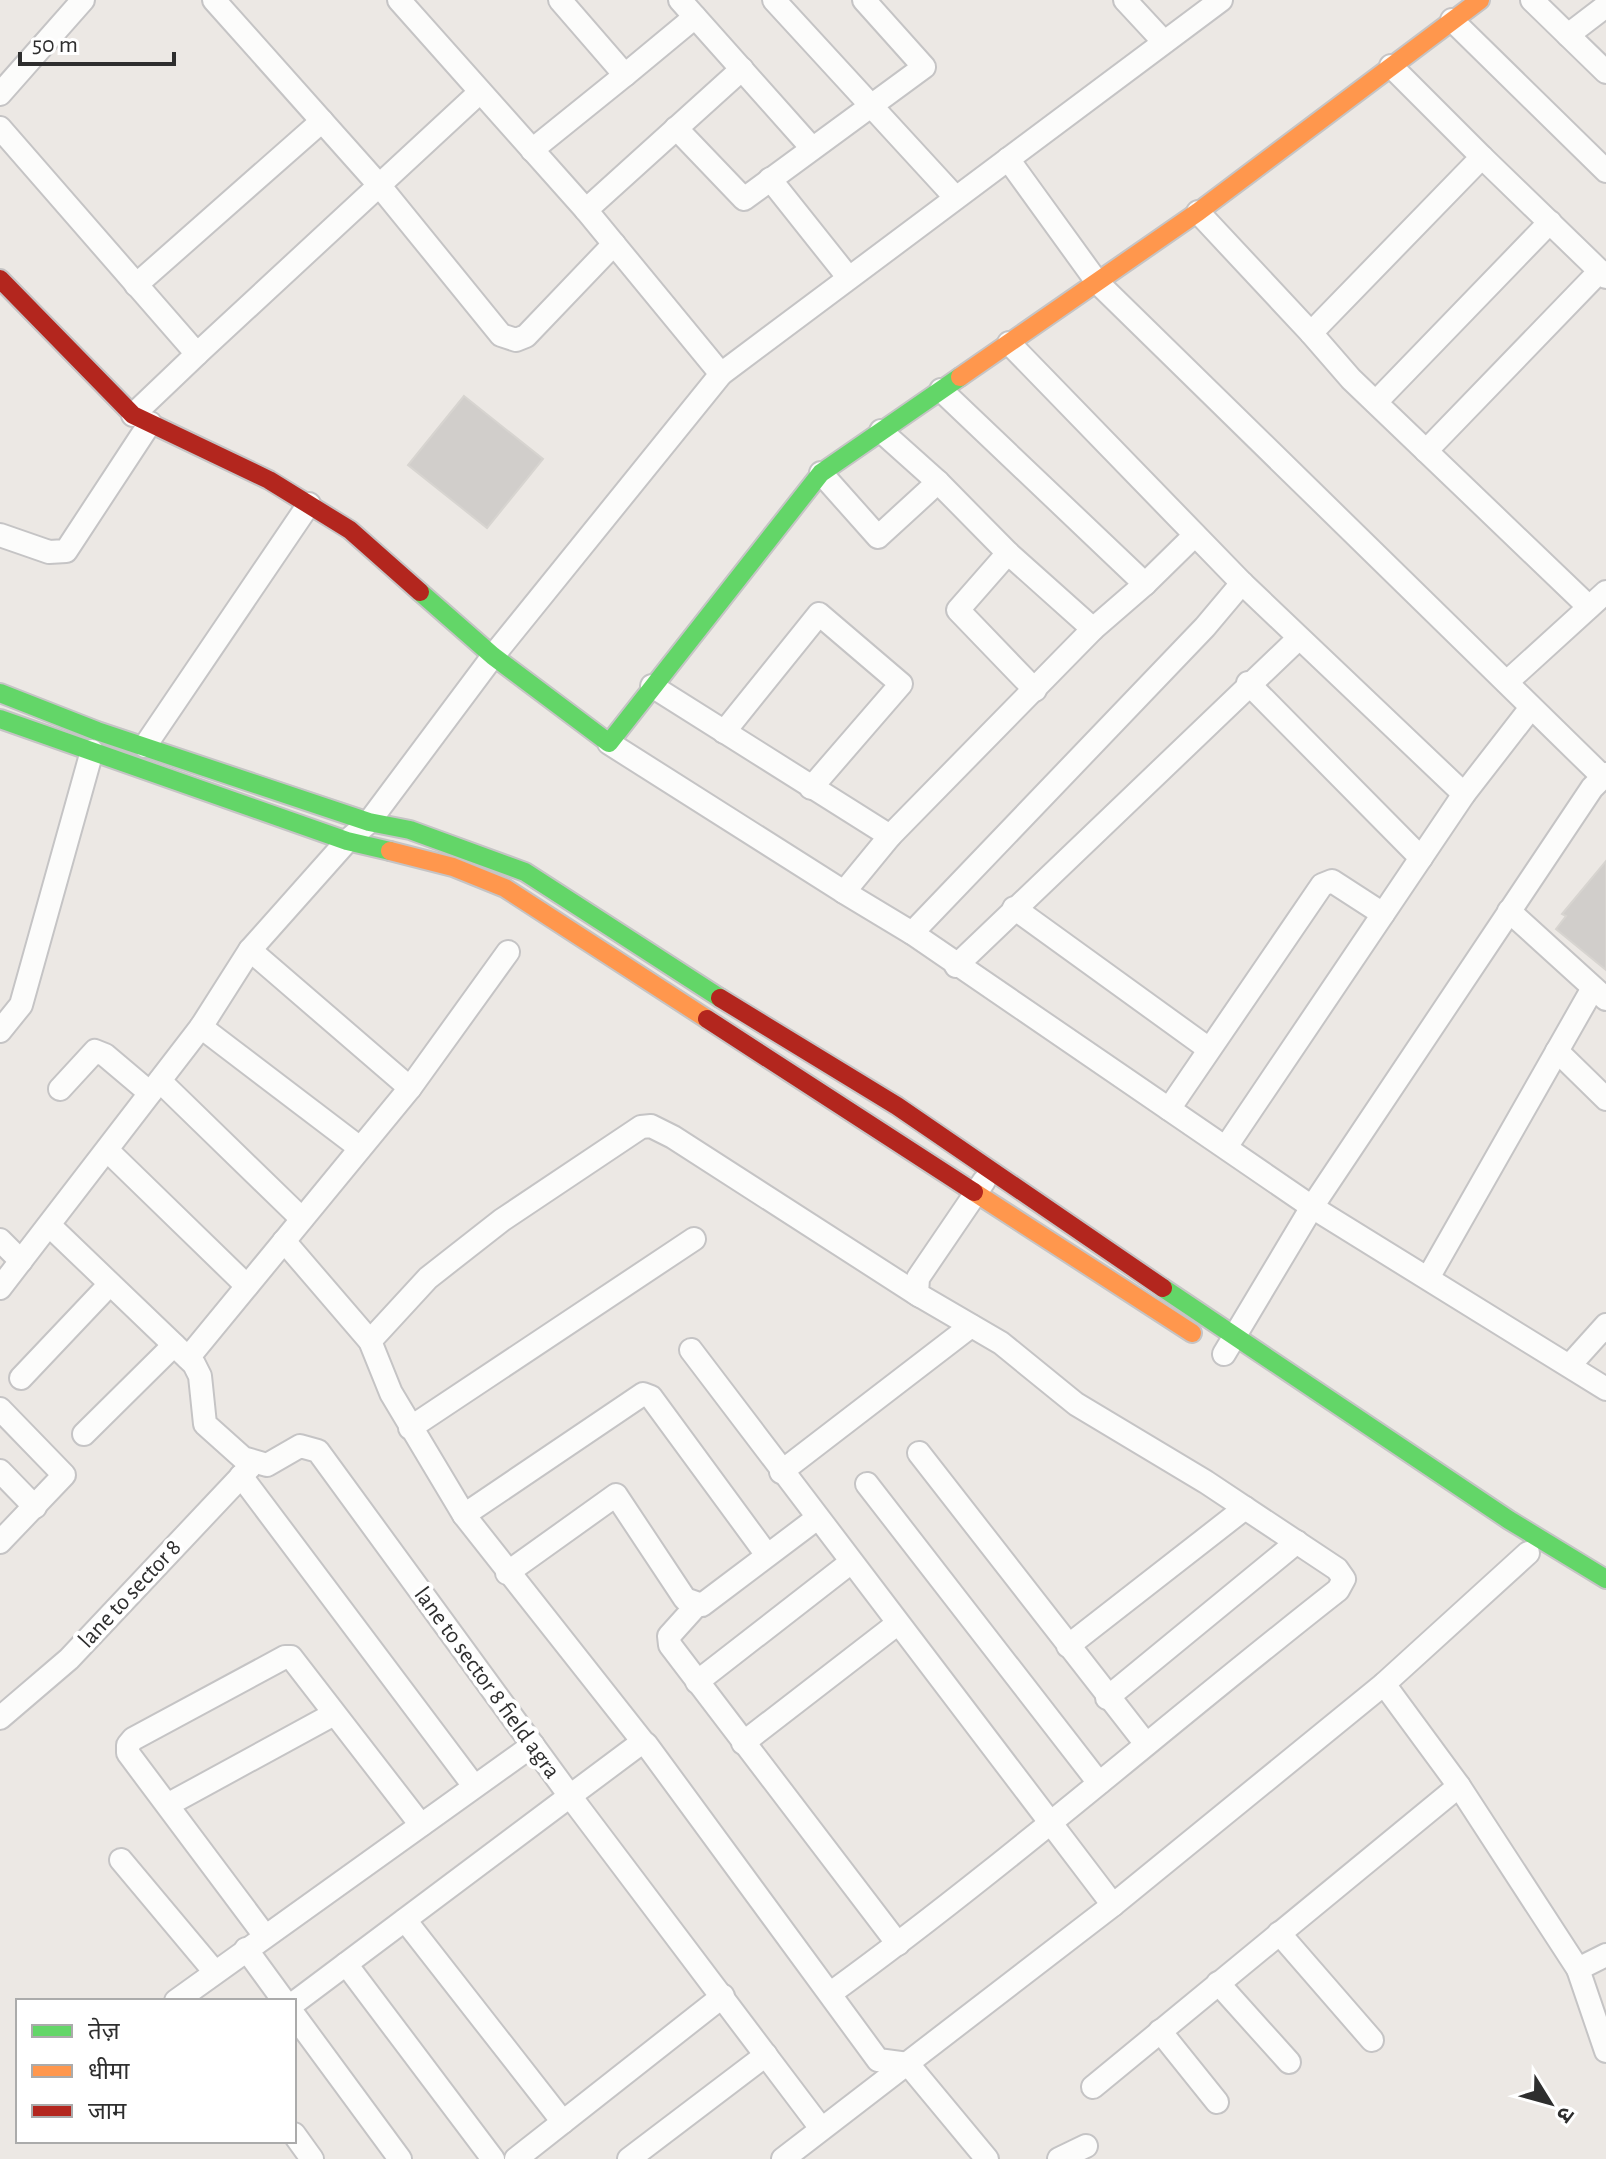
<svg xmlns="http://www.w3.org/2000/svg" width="1606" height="2159" viewBox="0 0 1606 2159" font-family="'Alegreya Sans','Noto Sans Devanagari',sans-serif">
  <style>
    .building { fill: #d1cecb; stroke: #d7d4d0; stroke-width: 2 }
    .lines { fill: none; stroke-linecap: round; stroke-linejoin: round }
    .street-casing { stroke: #c5c4c5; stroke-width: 26 }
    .fast-casing { stroke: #c5c4c5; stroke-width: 22 }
    .slow-casing { stroke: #c5c4c5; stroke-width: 22 }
    .jam-casing { stroke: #c5c4c5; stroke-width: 22 }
    .street { stroke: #fcfcfb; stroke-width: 22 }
    .fast { stroke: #63d668; stroke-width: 18 }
    .slow { stroke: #ff974d; stroke-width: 18 }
    .jam { stroke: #b3261e; stroke-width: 18 }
    .labels { text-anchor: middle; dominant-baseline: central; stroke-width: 8; stroke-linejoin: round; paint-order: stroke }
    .street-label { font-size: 24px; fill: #2e2e2e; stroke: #fff }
  </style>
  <rect width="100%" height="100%" fill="#ece8e4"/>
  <g class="building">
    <polygon points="464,396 543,459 487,528 408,465"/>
    <polygon points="1606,861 1606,970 1556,929 1566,916 1562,914"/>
  </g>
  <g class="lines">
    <g class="street-casing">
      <g id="street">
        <polyline points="214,0 379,185 501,335 516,340 526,336 614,244"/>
        <polyline points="399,0 586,210 721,374"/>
        <polyline points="680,0 811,147"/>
        <polyline points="774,0 955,197"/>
        <polyline points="1125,0 1164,42"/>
        <polyline points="1532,0 1606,72"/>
        <polyline points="1452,20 1606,171"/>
        <polyline points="1568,35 1606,6"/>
        <polyline points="625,75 695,17"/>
        <polyline points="0,94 83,0"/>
        <polyline points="0,128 197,354 480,92"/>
        <polyline points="676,128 744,199 924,67 864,0"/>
        <polyline points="532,150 625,75 560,0"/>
        <polyline points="1482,157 1606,277"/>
        <polyline points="1008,159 1097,282 1603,777"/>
        <polyline points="770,179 848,277"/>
        <polyline points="586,210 742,69"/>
        <polyline points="1198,212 1311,333 1482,157 1391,66"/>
        <polyline points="136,285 322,121"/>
        <polyline points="1311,333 1351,379 1589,607"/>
        <polyline points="1009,343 1242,583 1464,794"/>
        <polyline points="1376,402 1550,222"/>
        <polyline points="133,415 197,354"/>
        <polyline points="1426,451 1600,271"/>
        <polyline points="821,473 878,537 938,482 881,431"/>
        <polyline points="938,482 1008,553"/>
        <polyline points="0,535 49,552 66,551 150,423"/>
        <polyline points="1145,584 1195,535"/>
        <polyline points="1507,682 1606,592"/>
        <polyline points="1248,683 1421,858"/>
        <polyline points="652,686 890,836"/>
        <polyline points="1035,690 958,610 1008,553 1093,629"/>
        <polyline points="724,732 819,614 901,684 811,788"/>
        <polyline points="609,743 844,892 890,836 1093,629 1145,584 941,390"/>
        <polyline points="145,746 309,504"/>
        <polyline points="844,892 912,933 1312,1207 1606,1389"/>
        <polyline points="1014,908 1209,1049"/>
        <polyline points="1509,911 1606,999"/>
        <polyline points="912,933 1205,627 1242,583"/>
        <polyline points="250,950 410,1088"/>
        <polyline points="956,966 1299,638"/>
        <polyline points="201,1027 360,1148"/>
        <polyline points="0,1031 21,1005 92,751"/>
        <polyline points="1557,1051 1606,1099"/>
        <polyline points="160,1081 302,1219"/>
        <polyline points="60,1089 95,1051 105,1055 150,1093"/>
        <polyline points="1169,1109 1322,885 1332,881 1383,914"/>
        <polyline points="1226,1147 1464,794 1530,709"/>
        <polyline points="107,1150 247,1286"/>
        <polyline points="49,1225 194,1364 200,1376 205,1424 243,1458 267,1465 300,1446 318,1451 570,1796 641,1743 646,1744 878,2060 908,2064 987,2159"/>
        <polyline points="0,1240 21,1261"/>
        <polyline points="284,1241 370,1341 391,1393 464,1515 644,1743"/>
        <polyline points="1428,1278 1593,988"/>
        <polyline points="0,1288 201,1027 250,950 347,841 369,822 493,656 721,374 1221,0"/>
        <polyline points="370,1341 428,1278 502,1220 641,1127 651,1126 673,1137 920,1296"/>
        <polyline points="691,1350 1113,1905"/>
        <polyline points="1224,1354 1312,1207 1592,788 1606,774"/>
        <polyline points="188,1358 410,1088 508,952"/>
        <polyline points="1570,1365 1606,1325"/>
        <polyline points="21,1378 110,1284"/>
        <polyline points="0,1409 64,1475 0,1542"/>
        <polyline points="410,1428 694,1239"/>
        <polyline points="84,1434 174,1345"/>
        <polyline points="919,1453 1146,1744"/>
        <polyline points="0,1471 35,1507"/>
        <polyline points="781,1472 971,1326"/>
        <polyline points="241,1476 474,1786"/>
        <polyline points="867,1484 1099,1783"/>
        <polyline points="464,1515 643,1394 651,1397 767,1555"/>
        <polyline points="507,1573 616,1495 685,1599 702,1605 816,1519"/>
        <polyline points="696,1606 669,1636 670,1645 898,1944"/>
        <polyline points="1068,1646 1245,1508"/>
        <polyline points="697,1682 850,1563"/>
        <polyline points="1384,1684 1459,1786 1578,1969 1606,2051"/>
        <polyline points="1107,1698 1297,1542"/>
        <polyline points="0,1718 69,1659 250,1467"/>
        <polyline points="743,1743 897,1624"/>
        <polyline points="169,1804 334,1714"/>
        <polyline points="121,1860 214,1971"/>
        <polyline points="405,1920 563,2122"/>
        <polyline points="1279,1933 1372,2040"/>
        <polyline points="265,1936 128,1753 128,1745 133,1739 285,1657 291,1657 421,1825"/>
        <polyline points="246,1949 284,2001"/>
        <polyline points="346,1964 493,2159"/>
        <polyline points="1578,1969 1606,1955"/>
        <polyline points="1218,1983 1289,2062"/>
        <path d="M 831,1993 C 1006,1866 1168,1723 1338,1590 L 1344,1579 L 1337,1569 L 1206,1482 L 1076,1404 L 1001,1343 L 917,1294 L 918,1278 L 984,1181"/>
        <polyline points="176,2001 533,1745"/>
        <polyline points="294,2003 570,1796 820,2127"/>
        <polyline points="294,2015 400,2159"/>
        <polyline points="1160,2031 1217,2102"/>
        <polyline points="1093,2087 1459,1786"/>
        <polyline points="294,2134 312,2159"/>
        <polyline points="516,2159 723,1996"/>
        <polyline points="629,2159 766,2055"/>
        <polyline points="783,2159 1113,1905 1384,1684 1528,1553"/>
        <polyline points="1059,2159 1086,2146"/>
      </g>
    </g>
    <g class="fast-casing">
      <g id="fast">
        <polyline points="420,592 493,656 609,743 821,473 960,377"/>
        <polyline points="0,693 97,731 369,822 410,830 525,872 720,998"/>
        <polyline points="0,719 347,841 390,851"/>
        <polyline points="1163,1288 1509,1520 1606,1579"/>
      </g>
    </g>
    <g class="slow-casing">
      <g id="slow">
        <polyline points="960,377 1198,212 1480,0"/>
        <polyline points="390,851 453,867 505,888 707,1019"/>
        <polyline points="974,1192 1192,1333"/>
      </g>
    </g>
    <g class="jam-casing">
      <g id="jam">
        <polyline points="0,279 133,415 269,480 350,530 420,592"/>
        <polyline points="720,998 897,1106 1163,1288"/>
        <polyline points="707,1019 974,1192"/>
      </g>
    </g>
    <use href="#street" class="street"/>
    <use href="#fast" class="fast"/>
    <use href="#slow" class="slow"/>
    <use href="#jam" class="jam"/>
  </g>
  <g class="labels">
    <g class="street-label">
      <text transform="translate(130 1594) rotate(-47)">lane to sector 8</text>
      <text transform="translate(487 1683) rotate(54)">lane to sector 8 field agra</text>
    </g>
  </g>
  <rect x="16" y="1999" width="280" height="144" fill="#ffffff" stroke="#ababab" stroke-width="2"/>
  <rect x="32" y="2025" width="40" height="12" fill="#63d668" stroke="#ababab" stroke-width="2"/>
  <text x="88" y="2039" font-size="24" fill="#2e2e2e">तेज़</text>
  <rect x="32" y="2065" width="40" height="12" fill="#ff974d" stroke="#ababab" stroke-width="2"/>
  <text x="88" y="2079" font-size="24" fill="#2e2e2e">धीमा</text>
  <rect x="32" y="2105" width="40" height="12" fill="#b3261e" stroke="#ababab" stroke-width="2"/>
  <text x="88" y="2119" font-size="24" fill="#2e2e2e">जाम</text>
  <g transform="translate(1550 2103) rotate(127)" stroke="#ffffff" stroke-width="6" paint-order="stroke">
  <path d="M0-6L14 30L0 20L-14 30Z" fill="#2e2e2e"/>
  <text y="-12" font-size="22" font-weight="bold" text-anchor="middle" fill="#2e2e2e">उ</text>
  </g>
  <path d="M20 52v12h154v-12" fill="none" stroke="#2e2e2e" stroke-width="4"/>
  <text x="32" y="52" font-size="24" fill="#2e2e2e" stroke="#ffffff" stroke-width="6" paint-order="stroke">50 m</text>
</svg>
